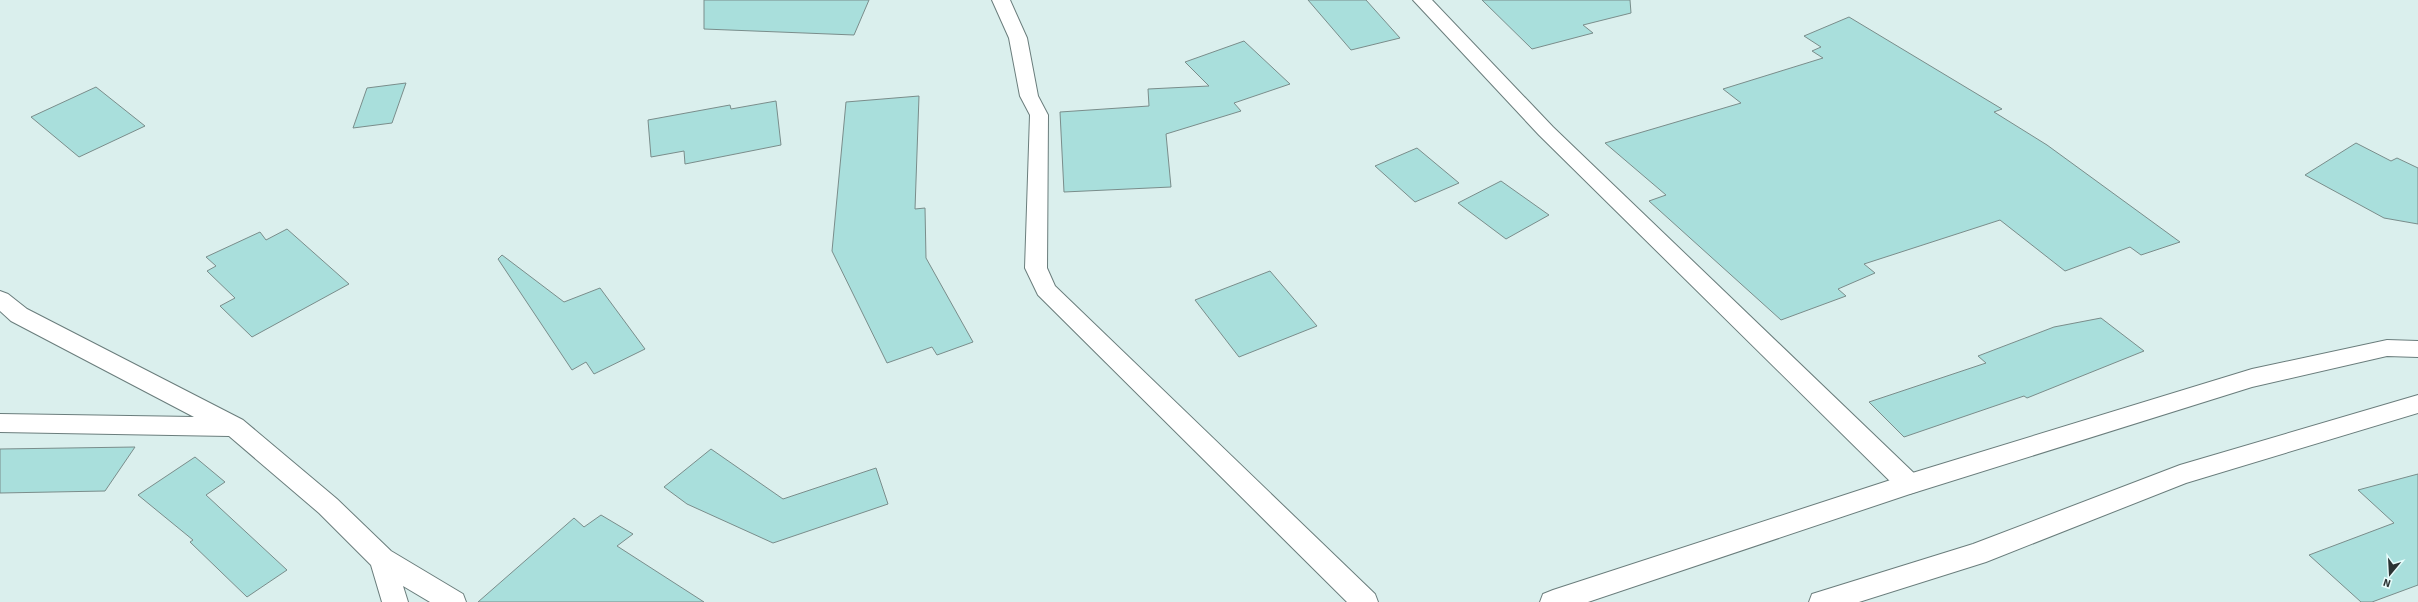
<svg xmlns="http://www.w3.org/2000/svg" width="2418" height="602" viewBox="0 0 2418 602" font-family="'Source Sans 3',sans-serif">
  <style>
    .building { fill: #a9dfdc; stroke: #7a8d8b }
    .lines { fill: none; stroke-linecap: round; stroke-linejoin: round }
    .minor-casing { stroke: #6a7d7c; stroke-width: 2 }
    .tertiary-casing { stroke: #6a7d7c; stroke-width: 2 }
    .minor { fill: #fff; fill-rule: evenodd }
    .tertiary { fill: #fff; fill-rule: evenodd }
  </style>
  <rect width="100%" height="100%" fill="#daefed"/>
  <g class="building">
    <polygon points="704,0 869,0 854,35 704,29"/>
    <polygon points="1308,0 1366,0 1400,38 1351,50"/>
    <polygon points="1482,0 1630,0 1631,13 1583,25 1593,33 1532,49"/>
    <polygon points="1849,17 2002,109 1994,112 2047,145 2180,242 2141,255 2130,247 2065,271 2000,220 1864,264 1875,273 1838,289 1846,296 1781,320 1649,201 1666,195 1605,143 1741,103 1723,89 1823,58 1812,51 1821,47 1804,36"/>
    <polygon points="1244,41 1290,84 1234,103 1241,111 1166,134 1171,187 1064,192 1060,112 1149,106 1148,89 1209,86 1185,62"/>
    <polygon points="406,83 392,123 353,128 367,88"/>
    <polygon points="96,87 145,126 79,157 31,117"/>
    <polygon points="919,96 915,209 925,208 926,258 973,342 937,355 932,347 887,363 832,251 846,102"/>
    <polygon points="776,101 781,145 685,164 684,151 651,157 648,120 730,105 731,109"/>
    <polygon points="2356,143 2391,161 2397,158 2418,168 2418,224 2384,218 2305,175"/>
    <polygon points="1417,148 1459,183 1415,202 1375,166"/>
    <polygon points="1501,181 1549,215 1506,239 1458,203"/>
    <polygon points="287,229 349,284 252,337 220,306 235,298 207,271 216,266 206,257 260,232 266,240"/>
    <polygon points="502,255 564,302 600,288 645,349 594,374 586,362 572,370 498,259"/>
    <polygon points="1270,271 1317,326 1239,357 1195,300"/>
    <polygon points="2101,318 2144,351 2027,398 2024,396 1904,437 1869,402 1986,363 1978,356 2054,327"/>
    <polygon points="135,447 105,491 0,493 0,449"/>
    <polygon points="711,449 783,499 876,468 888,504 773,543 687,504 664,487"/>
    <polygon points="195,457 225,482 206,495 287,570 247,597 190,542 193,540 138,495"/>
    <polygon points="2418,474 2418,585 2372,602 2361,602 2309,555 2394,523 2358,490"/>
    <polygon points="601,515 633,534 617,546 704,602 478,602 574,518 584,527"/>
  </g>
  <g class="lines">
    <g class="minor-casing">
      <g id="minor">
        <polygon points="992,0 1010,0 1027,38 1038,96 1048,115 1047,268 1055,286 1375,594 1378,602 1347,602 1038,295 1025,268 1030,115 1020,96 1009,38"/>
        <polygon points="1413,0 1432,0 1553,127 1918,477 1921,484 1918,491 1909,494 1900,491 1539,135"/>
        <polygon points="0,291 8,294 27,309 243,420 337,499 391,551 463,594 466,602 430,602 403,586 408,602 382,602 371,565 319,513 229,436 0,432 0,414 194,417 11,321 0,311"/>
      </g>
    </g>
    <g class="tertiary-casing">
      <g id="tertiary">
        <polygon points="2387,340 2418,341 2418,357 2387,356 2252,387 1910,494 1588,602 1540,602 1543,594 1553,590 1909,474 2252,369"/>
        <polygon points="2418,395 2418,413 2186,483 1986,562 1859,602 1809,602 1812,594 1973,544 2180,465"/>
      </g>
    </g>
    <use href="#minor" class="minor"/>
    <use href="#tertiary" class="tertiary"/>
  </g>
  <g transform="translate(2390 574) rotate(198)" stroke="#e7fcfb" stroke-width="3" paint-order="stroke">
  <path d="M0-3L7 15L0 10L-7 15Z" fill="#2b3333"/>
  <text y="-6" font-size="11" font-weight="bold" text-anchor="middle" fill="#2b3333">N</text>
  </g>
</svg>
